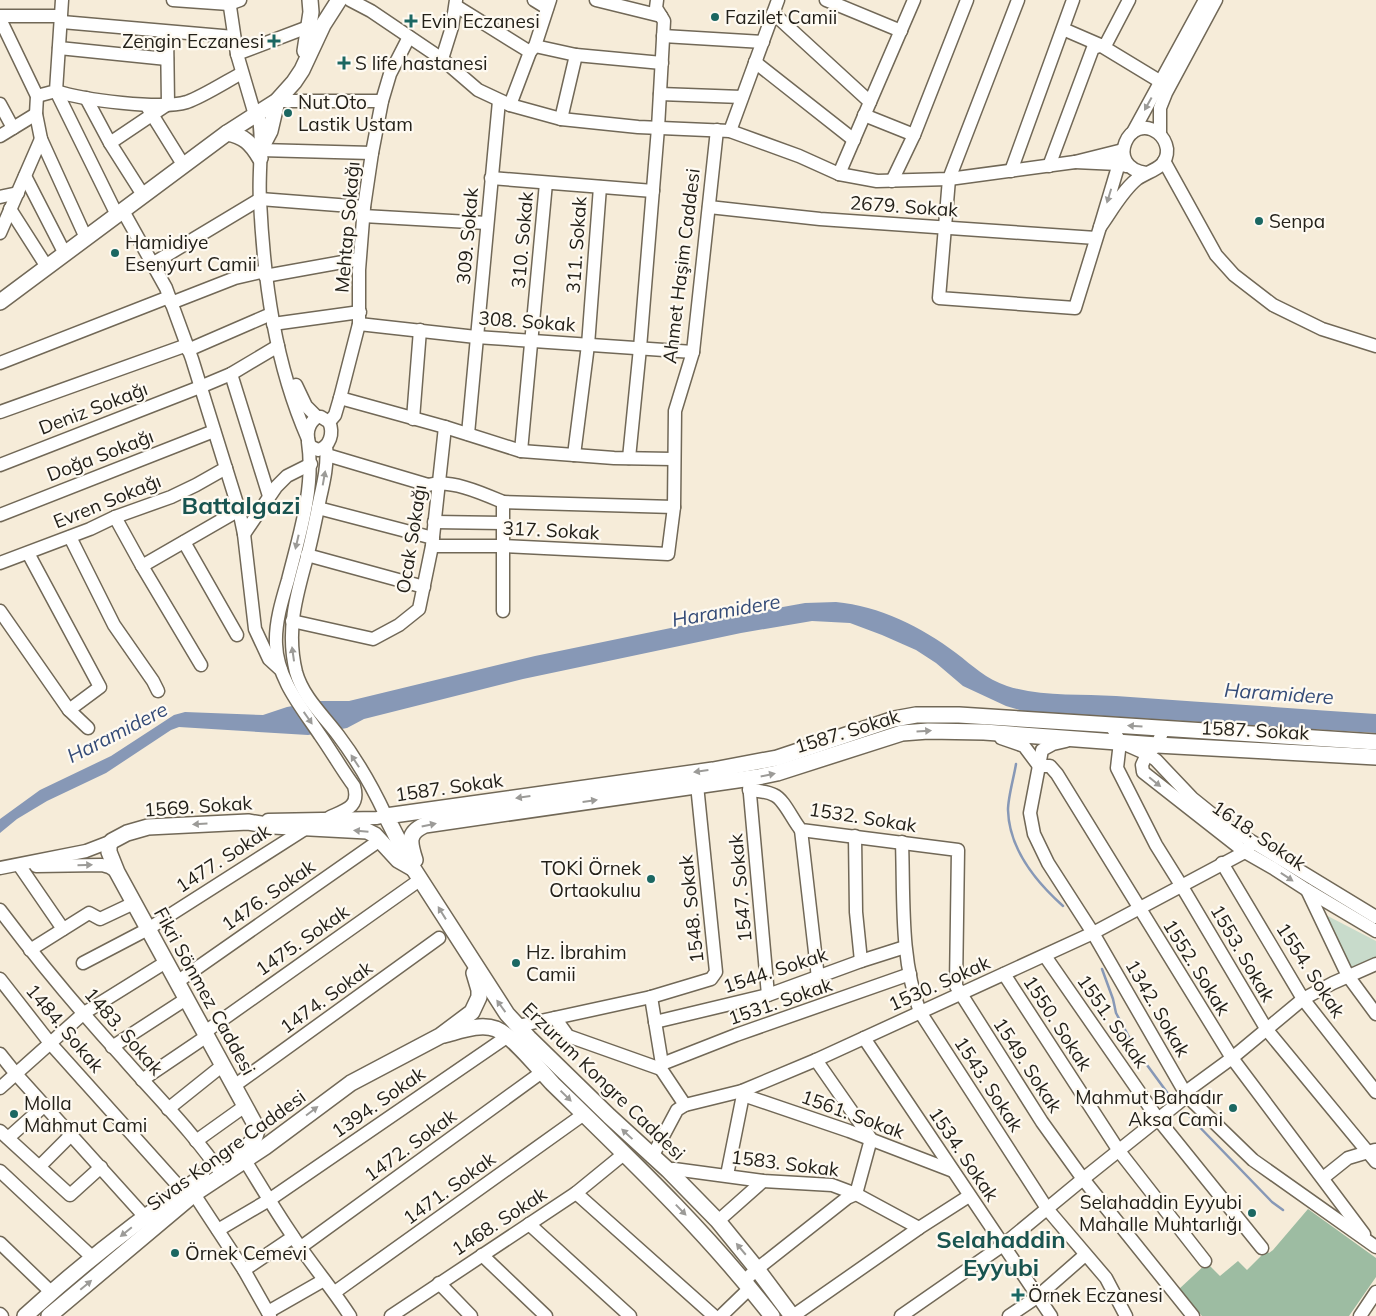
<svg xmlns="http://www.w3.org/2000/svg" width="1376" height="1316" viewBox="0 0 1376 1316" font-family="Mulish,sans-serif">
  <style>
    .green { fill: #c8dbcb }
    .forest { fill: #9dbca2 }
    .water { fill: #8798b6 }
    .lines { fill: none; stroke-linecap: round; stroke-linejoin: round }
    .stream { stroke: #8798b6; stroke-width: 2.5 }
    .minor-casing { stroke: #716857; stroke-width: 15 }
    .major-casing { stroke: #716857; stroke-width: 18 }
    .minor { stroke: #fff; stroke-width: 12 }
    .major { stroke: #fff; stroke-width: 15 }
    .oneway { fill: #9c9b98 }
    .poi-dot { fill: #1b6762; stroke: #fefaf2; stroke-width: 2 }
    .labels { text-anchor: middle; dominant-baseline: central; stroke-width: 4.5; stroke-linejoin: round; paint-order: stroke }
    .poi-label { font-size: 19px; fill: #232019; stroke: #fefaf2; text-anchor: start }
    .street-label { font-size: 19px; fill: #232019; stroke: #fefaf2 }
    .water-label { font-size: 20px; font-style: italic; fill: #344b77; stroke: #fefaf2 }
    .district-label { font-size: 24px; font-weight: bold; fill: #195450; stroke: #fefaf2 }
  </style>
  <rect width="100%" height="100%" fill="#f6ecd9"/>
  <polygon class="green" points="1322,913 1376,941 1376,960 1350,970"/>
  <polygon class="forest" points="1308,1209 1376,1258 1376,1277 1349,1316 1202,1316 1178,1290 1207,1263 1220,1276 1238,1261 1247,1270 1266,1251 1269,1253 1273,1250"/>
  <path class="water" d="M 836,602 C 879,606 922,627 956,653 C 973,666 986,679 1007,686 C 1041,697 1080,694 1116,696 C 1202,702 1289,708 1376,714 L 1376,733 L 1023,711 L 1006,706 L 963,686 L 936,663 L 916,650 L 882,635 L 850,623 L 812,621 L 741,633 L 523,679 L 364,719 L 347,728 L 308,735 L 179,727 L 171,730 L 106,773 L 47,801 L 17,819 L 0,833 L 0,819 L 40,790 L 111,756 L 174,715 L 185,712 L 263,715 L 287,707 L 321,701 L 349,701 L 535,656 L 695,623 L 805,603 Z"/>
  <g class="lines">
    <g class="stream">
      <path d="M 1016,764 C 1014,777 1008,797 1008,810 C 1009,849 1035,881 1063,906"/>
      <polyline points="1102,969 1113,999 1116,1013 1136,1050 1169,1095"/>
      <polyline points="1187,1114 1272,1202 1283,1210"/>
    </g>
    <g class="minor-casing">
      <g id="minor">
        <polyline points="173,0 229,4 240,0"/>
        <polyline points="229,0 237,54 255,115"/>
        <polyline points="350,0 371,11 442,59 478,90 510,105 561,119 638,127 730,131 799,156 839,174 877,181 949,179 1075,162"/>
        <polyline points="534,0 547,8"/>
        <polyline points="596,0 661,16"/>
        <polyline points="826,0 901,31"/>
        <polyline points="1018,0 949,179 939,298 1075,308 1100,227"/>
        <polyline points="456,6 530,52"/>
        <polyline points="773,13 870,102"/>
        <polyline points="0,16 61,16"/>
        <polyline points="0,19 37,96 36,114 41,139 86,238"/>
        <polyline points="62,22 234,37"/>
        <polyline points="1063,29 1100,45 1161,82"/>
        <polyline points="663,36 763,42"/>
        <polyline points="535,46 576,55 662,63"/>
        <polyline points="59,48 167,59"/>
        <polyline points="237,54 308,27"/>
        <polyline points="442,59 452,27 456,0"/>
        <polyline points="755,62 854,140"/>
        <path d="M 56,91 C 83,100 161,110 187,102 C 202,97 227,81 242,73"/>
        <polyline points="56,91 117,215"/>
        <polyline points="660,94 742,97"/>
        <polyline points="37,96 56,91 62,0"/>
        <polyline points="86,98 110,143 143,195"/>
        <polyline points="277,101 382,101"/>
        <polyline points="0,104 13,128"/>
        <polyline points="510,105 530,52 535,46 550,0"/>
        <polyline points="148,108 184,166"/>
        <path d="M 258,113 C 264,142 258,172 260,201 C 264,282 275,364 308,439"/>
        <polyline points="864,115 914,135"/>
        <polyline points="561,119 576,55"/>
        <polyline points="730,131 778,0"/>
        <polyline points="1133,132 1205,0"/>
        <polyline points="1160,134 1160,108 1166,93 1216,0"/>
        <polyline points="0,136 36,114"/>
        <polyline points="110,143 168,104 167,32"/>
        <polyline points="260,150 372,153"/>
        <path d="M 1123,150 L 1100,227 C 1111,212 1122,191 1137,179 C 1149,170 1168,169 1167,149 C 1166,143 1163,137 1158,133 C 1130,111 1103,167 1146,173"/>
        <polyline points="1123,150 1075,162 1118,164 1126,166"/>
        <polyline points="1164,161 1216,255 1234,275 1273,305 1322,329 1376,346"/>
        <polyline points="1049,166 1093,48 1106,44 1129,0"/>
        <polyline points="1011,171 1073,0"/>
        <polyline points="839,174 914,0"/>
        <polyline points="25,176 65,254"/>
        <polyline points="491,178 653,191"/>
        <polyline points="892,181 914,135 967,0"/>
        <polyline points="0,197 18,193"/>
        <polyline points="709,207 820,219 1096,238"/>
        <polyline points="10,209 47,267"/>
        <polyline points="123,211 166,288 192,359 239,510 244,534 255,629 269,659 281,670"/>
        <polyline points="363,216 487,223"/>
        <polyline points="0,233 41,139"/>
        <polyline points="152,264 260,199 364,207"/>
        <polyline points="265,276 359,259"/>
        <polyline points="171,303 235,278 265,271"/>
        <polyline points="273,324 360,312"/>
        <polyline points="359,324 476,337 693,352"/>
        <polyline points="188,350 271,314"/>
        <polyline points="0,363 169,297"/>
        <polyline points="231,374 269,496"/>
        <polyline points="296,385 306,406 317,417"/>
        <polyline points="340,398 445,427 521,451 614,458 673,459"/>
        <polyline points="0,412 187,345"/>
        <path d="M 317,417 L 321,417 L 329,422 C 334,433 330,447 318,450 L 310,446 C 306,435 307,424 317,417 Z"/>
        <polyline points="413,419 420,330"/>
        <polyline points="329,422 335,415 340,398 359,324 359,270 364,207 372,153 382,101 390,74 409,37"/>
        <polyline points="468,434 499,101"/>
        <path d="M 308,442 C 315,488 299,536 288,580 C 282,600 275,623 276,644 C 277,679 302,708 320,735 C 332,752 342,770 354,786 C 360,807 346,810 330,817"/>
        <polyline points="521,451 546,183"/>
        <path d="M 327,455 L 428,485 C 451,479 482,493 503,502 L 503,611"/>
        <polyline points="574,455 588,345 600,187"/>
        <polyline points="629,458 640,348 658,128 664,21 656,8 657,0"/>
        <polyline points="0,465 200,387 231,374 278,346"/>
        <polyline points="503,502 674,507"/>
        <polyline points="318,508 433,538"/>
        <polyline points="0,515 214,431"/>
        <polyline points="115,517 142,566 201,665"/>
        <polyline points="434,522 503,523"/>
        <polyline points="244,534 276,487 287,476 311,464"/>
        <polyline points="70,537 114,625 153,681 158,691"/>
        <polyline points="184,542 237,635"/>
        <polyline points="432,546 503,546 668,554 674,507 675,411 693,352 717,130"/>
        <polyline points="28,553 100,687 69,710"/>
        <polyline points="307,555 424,587"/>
        <polyline points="0,563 90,529 115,517 171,497 196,485 226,468"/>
        <polyline points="142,566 239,510"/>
        <polyline points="0,611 69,710 88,728"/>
        <polyline points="292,621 373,639 399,625 419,609 432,546 445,427"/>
        <polyline points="1111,725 1120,742 1147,754 1156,760 1192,798 1228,827 1376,917"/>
        <polyline points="1164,728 1157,745 1147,754 1142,765 1143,772 1245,852 1273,868 1307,890 1376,931"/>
        <polyline points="1001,738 1024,746 1039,766"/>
        <polyline points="1066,741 1053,744 1042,750 1030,813 1034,834 1048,863 1093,933 1187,1096 1253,1160 1376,1247"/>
        <polyline points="1120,742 1117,768 1156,845 1181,885 1267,1030 1376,1162"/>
        <polyline points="1039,766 1050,766 1057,774 1232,1058 1364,1234"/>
        <polyline points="749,783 768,995"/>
        <path d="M 749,790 C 757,791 767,791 774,795 C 784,799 793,821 801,830 L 958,850 L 956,986 L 1042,1122 L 1083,1179 L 1193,1316"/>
        <path d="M 268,820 L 377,818 L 386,816 C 373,788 357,760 338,735 C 323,715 303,697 296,672 C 286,632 296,596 307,557 C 312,538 316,518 320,498 C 324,481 328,463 326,446"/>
        <polyline points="801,830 818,978"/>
        <polyline points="855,836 856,912 861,961"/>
        <path d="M 902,842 C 904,899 900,959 920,1012 L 1048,1210 L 1106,1278 L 1126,1316"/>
        <polyline points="1222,863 1303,999 1376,1092"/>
        <polyline points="19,865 63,929"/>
        <polyline points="36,866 102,865 109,867 117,872"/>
        <polyline points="0,868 86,851 112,841"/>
        <polyline points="1307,890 1348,976 1376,1014"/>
        <path d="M 0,910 C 39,962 80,1011 124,1059 C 157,1097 194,1133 222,1175"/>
        <polyline points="30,950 89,913 100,919 134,903"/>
        <polyline points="1045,956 1158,1119 1262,1248"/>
        <polyline points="83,963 148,929 305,829"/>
        <polyline points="1004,974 1119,1151 1205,1261"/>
        <polyline points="0,979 50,1043 182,1190"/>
        <polyline points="177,982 380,840"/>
        <polyline points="651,997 662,1064 661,1069 685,1105"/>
        <polyline points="555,1018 568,1036 661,1069"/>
        <polyline points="655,1022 768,995 861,961 905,947"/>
        <polyline points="518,1026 651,997 711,979 716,972 697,785"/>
        <polyline points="205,1032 421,879"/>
        <polyline points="864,1038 1051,1316"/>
        <polyline points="112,1047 186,999"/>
        <polyline points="0,1054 16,1074 145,1217"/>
        <polyline points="662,1064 736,1035 910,974"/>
        <polyline points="142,1080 207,1036"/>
        <polyline points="234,1086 439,938"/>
        <polyline points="0,1088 84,1013 166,962"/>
        <polyline points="742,1091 743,1095 849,1131 953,1171"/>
        <polyline points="168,1109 223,1065"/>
        <polyline points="0,1131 70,1195 101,1167"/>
        <polyline points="8,1138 45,1105"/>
        <polyline points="196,1141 245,1106"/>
        <path d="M 241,1154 C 258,1181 274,1209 292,1235 C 310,1263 332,1288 350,1316"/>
        <polyline points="652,1157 677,1110 685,1105 742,1091 816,1060 1093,933 1245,852 1252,843"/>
        <polyline points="40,1166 72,1134"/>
        <polyline points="668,1170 674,1169 763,1181 832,1185 856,1194 919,1228"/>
        <polyline points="0,1171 93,1258"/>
        <polyline points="727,1175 743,1095"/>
        <polyline points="1323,1178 1348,1158 1375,1150"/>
        <polyline points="576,1193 714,1316"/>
        <polyline points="194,1194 244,1270 270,1316"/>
        <polyline points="718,1221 763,1181"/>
        <polyline points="529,1224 630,1316"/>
        <polyline points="218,1230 269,1200 508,1036"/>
        <polyline points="0,1243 51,1292"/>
        <polyline points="301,1247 542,1072"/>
        <polyline points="482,1255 546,1316"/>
        <polyline points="244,1270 293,1237"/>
        <polyline points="744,1281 757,1269 847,1198 856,1194 871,1139 816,1060"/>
        <polyline points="439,1283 471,1316"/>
        <polyline points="335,1292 584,1114"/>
        <polyline points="268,1312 324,1280"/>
        <polyline points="0,1314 2,1316"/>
        <polyline points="391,1316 576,1193 625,1153"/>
        <polyline points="721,1316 750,1288"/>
        <polyline points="793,1316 919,1228 969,1196"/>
        <polyline points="901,1316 1003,1245 1083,1179 1187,1096 1191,1088 1232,1058 1303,999 1333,983 1376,964"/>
        <polyline points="1009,1316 1037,1297 1085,1255"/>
        <polyline points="1360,1316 1376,1292"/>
      </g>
    </g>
    <g class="major-casing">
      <g id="major">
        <polyline points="305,51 311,12 310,0"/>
        <path d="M 227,133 C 244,136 251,143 260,158"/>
        <polyline points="260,150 270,131 277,101"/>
        <polyline points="0,302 227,133 277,101 294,82 302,70 323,25 339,0"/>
        <path d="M 415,860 C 410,844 406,833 425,825 L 758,777 L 777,773 L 902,733 L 928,731 L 984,732 L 1157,745 L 1376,757"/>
        <path d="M 444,1035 C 460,1031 480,1023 496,1029 C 513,1036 539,1069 553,1084 C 630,1159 705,1230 772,1316"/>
        <polyline points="257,1128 117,872 109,852 109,845 112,841 127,833 148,827 248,822 273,826 367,831 375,835 398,860 412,868"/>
        <path d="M 234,1156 C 245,1148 256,1143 257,1128"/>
        <path d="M 25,1316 C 80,1266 140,1218 202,1177"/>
        <polyline points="49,1316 194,1194 265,1147 351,1083 440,1036 472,1012 479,997 479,990 474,973"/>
        <polyline points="792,1316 757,1269 718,1221 668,1170 609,1116 529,1038 507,1014 411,865 386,816 713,770 777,758 894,719 916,715 959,715 1376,742"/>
      </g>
    </g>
    <use href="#minor" class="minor"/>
    <use href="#major" class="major"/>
  </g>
  <defs><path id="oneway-solid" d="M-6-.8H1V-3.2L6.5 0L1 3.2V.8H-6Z" transform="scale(1.25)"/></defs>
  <g class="oneway">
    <use href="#oneway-solid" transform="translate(1148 104) rotate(119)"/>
    <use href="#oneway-solid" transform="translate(1109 196) rotate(107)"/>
    <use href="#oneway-solid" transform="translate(324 478) rotate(-80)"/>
    <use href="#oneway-solid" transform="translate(297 542) rotate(103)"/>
    <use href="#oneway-solid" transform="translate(293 654) rotate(-98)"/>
    <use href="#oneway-solid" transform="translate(308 718) rotate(55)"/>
    <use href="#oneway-solid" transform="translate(1135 726) rotate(-176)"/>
    <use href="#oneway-solid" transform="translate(924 731) rotate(-4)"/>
    <use href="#oneway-solid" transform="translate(355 761) rotate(-123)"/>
    <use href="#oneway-solid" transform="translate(701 771) rotate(172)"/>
    <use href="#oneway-solid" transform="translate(768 775) rotate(-12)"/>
    <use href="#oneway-solid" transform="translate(1155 782) rotate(39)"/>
    <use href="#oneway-solid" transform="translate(523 797) rotate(172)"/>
    <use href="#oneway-solid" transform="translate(590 801) rotate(-8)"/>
    <use href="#oneway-solid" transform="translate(200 824) rotate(177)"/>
    <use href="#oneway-solid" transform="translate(429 825) rotate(-12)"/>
    <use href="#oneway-solid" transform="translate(361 831) rotate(-175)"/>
    <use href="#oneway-solid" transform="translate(85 865) rotate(-2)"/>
    <use href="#oneway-solid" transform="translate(1287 877) rotate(34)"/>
    <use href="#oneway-solid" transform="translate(442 913) rotate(-122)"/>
    <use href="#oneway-solid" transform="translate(501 1006) rotate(-126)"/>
    <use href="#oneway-solid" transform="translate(566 1096) rotate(44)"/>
    <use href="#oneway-solid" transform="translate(312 1111) rotate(-37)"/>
    <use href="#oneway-solid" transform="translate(627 1134) rotate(-137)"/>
    <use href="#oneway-solid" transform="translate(681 1210) rotate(46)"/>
    <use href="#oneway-solid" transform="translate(126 1232) rotate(141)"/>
    <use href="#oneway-solid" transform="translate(741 1249) rotate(-130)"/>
    <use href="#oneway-solid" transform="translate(86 1285) rotate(-40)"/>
  </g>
  <g class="poi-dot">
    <circle cx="715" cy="17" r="5"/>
    <path d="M408.5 13.5h5v5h5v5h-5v5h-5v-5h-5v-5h5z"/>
    <path d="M271.5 33.5h5v5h5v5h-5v5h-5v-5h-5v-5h5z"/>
    <path d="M341.5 55.5h5v5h5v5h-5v5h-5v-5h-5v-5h5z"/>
    <circle cx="288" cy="113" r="5"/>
    <circle cx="1259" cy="221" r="5"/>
    <circle cx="115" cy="253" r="5"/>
    <circle cx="651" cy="879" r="5"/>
    <circle cx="516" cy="963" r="5"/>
    <circle cx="1233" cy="1108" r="5"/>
    <circle cx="14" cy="1114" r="5"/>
    <circle cx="1252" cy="1213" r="5"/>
    <circle cx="175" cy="1253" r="5"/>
    <path d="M1015.5 1287.5h5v5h5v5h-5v5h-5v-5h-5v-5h5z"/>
  </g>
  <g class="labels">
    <g class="poi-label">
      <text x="725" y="17">Fazilet Camii</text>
      <text x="421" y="21">Evin Eczanesi</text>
      <text x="264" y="41" text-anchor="end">Zengin Eczanesi</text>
      <text x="355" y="63">S life hastanesi</text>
      <text x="298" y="102">Nut Oto<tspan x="298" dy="22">Lastik Ustam</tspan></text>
      <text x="1269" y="221">Senpa</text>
      <text x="125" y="242">Hamidiye<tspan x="125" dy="22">Esenyurt Camii</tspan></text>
      <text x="641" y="868" text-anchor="end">TOKİ Örnek<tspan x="641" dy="22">Ortaokulıu</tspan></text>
      <text x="526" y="952">Hz. İbrahim<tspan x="526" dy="22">Camii</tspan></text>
      <text x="1223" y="1097" text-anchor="end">Mahmut Bahadır<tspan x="1223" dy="22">Aksa Cami</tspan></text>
      <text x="24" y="1103">Molla<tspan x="24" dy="22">Mahmut Cami</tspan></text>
      <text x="1242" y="1202" text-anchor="end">Selahaddin Eyyubi<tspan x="1242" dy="22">Mahalle Muhtarlığı</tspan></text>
      <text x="185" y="1253">Örnek Cemevi</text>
      <text x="1028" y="1295">Örnek Eczanesi</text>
    </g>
    <g class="street-label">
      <text transform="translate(904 206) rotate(4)">2679. Sokak</text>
      <text transform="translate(347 227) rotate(-85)">Mehtap Sokağı</text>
      <text transform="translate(467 236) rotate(-85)">309. Sokak</text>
      <text transform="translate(522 240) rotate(-85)">310. Sokak</text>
      <text transform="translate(576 245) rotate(-86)">311. Sokak</text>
      <text transform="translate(681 266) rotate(-83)">Ahmet Haşim Caddesi</text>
      <text transform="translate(527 321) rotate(4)">308. Sokak</text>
      <text transform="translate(93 408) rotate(-21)">Deniz Sokağı</text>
      <text transform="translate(100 455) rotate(-21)">Doğa Sokağı</text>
      <text transform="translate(107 501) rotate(-22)">Evren Sokağı</text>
      <text transform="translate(551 530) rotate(3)">317. Sokak</text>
      <text transform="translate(411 539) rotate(-81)">Ocak Sokağı</text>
      <text transform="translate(1255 730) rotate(3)">1587. Sokak</text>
      <text transform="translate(847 731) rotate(-17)">1587. Sokak</text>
      <text transform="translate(449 787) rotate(-8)">1587. Sokak</text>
      <text transform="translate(198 806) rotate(-4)">1569. Sokak</text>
      <text transform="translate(863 817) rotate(9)">1532. Sokak</text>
      <text transform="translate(1259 835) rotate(34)">1618. Sokak</text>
      <text transform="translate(223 858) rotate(-33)">1477. Sokak</text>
      <text transform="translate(740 888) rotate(-95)">1547. Sokak</text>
      <text transform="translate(268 895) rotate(-35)">1476. Sokak</text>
      <text transform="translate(691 909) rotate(-96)">1548. Sokak</text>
      <text transform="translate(302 940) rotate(-35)">1475. Sokak</text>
      <text transform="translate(1243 953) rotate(60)">1553. Sokak</text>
      <text transform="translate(1197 967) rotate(58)">1552. Sokak</text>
      <text transform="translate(775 970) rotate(-18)">1544. Sokak</text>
      <text transform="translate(1311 970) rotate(57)">1554. Sokak</text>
      <text transform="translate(939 983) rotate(-24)">1530. Sokak</text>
      <text transform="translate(205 991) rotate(61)">Fikri Sönmez Caddesi</text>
      <text transform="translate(326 997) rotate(-36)">1474. Sokak</text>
      <text transform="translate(780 1001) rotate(-19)">1531. Sokak</text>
      <text transform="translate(1158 1008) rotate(60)">1342. Sokak</text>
      <text transform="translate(1113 1021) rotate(55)">1551. Sokak</text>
      <text transform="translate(1058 1023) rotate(57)">1550. Sokak</text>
      <text transform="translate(65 1028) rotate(50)">1484. Sokak</text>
      <text transform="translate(124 1031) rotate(49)">1483. Sokak</text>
      <text transform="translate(1028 1065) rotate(57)">1549. Sokak</text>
      <text transform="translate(604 1081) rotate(44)">Erzurum Kongre Caddesi</text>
      <text transform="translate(989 1084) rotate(57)">1543. Sokak</text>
      <text transform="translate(378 1102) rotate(-35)">1394. Sokak</text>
      <text transform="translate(853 1114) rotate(20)">1561. Sokak</text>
      <text transform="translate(410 1145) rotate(-36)">1472. Sokak</text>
      <text transform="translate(226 1150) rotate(-36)">Sivas Kongre Caddesi</text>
      <text transform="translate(964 1154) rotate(56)">1534. Sokak</text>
      <text transform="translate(785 1163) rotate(7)">1583. Sokak</text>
      <text transform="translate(449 1188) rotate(-36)">1471. Sokak</text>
      <text transform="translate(499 1221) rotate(-33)">1468. Sokak</text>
    </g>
    <g class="water-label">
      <text transform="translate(726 610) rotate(-10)">Haramidere</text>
      <text transform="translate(1279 693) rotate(4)">Haramidere</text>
      <text transform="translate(117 732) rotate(-27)">Haramidere</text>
    </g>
    <g class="district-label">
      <text x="241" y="505">Battalgazi</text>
      <text x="1001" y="1239">Selahaddin<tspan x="1001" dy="28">Eyyubi</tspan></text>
    </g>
  </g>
</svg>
